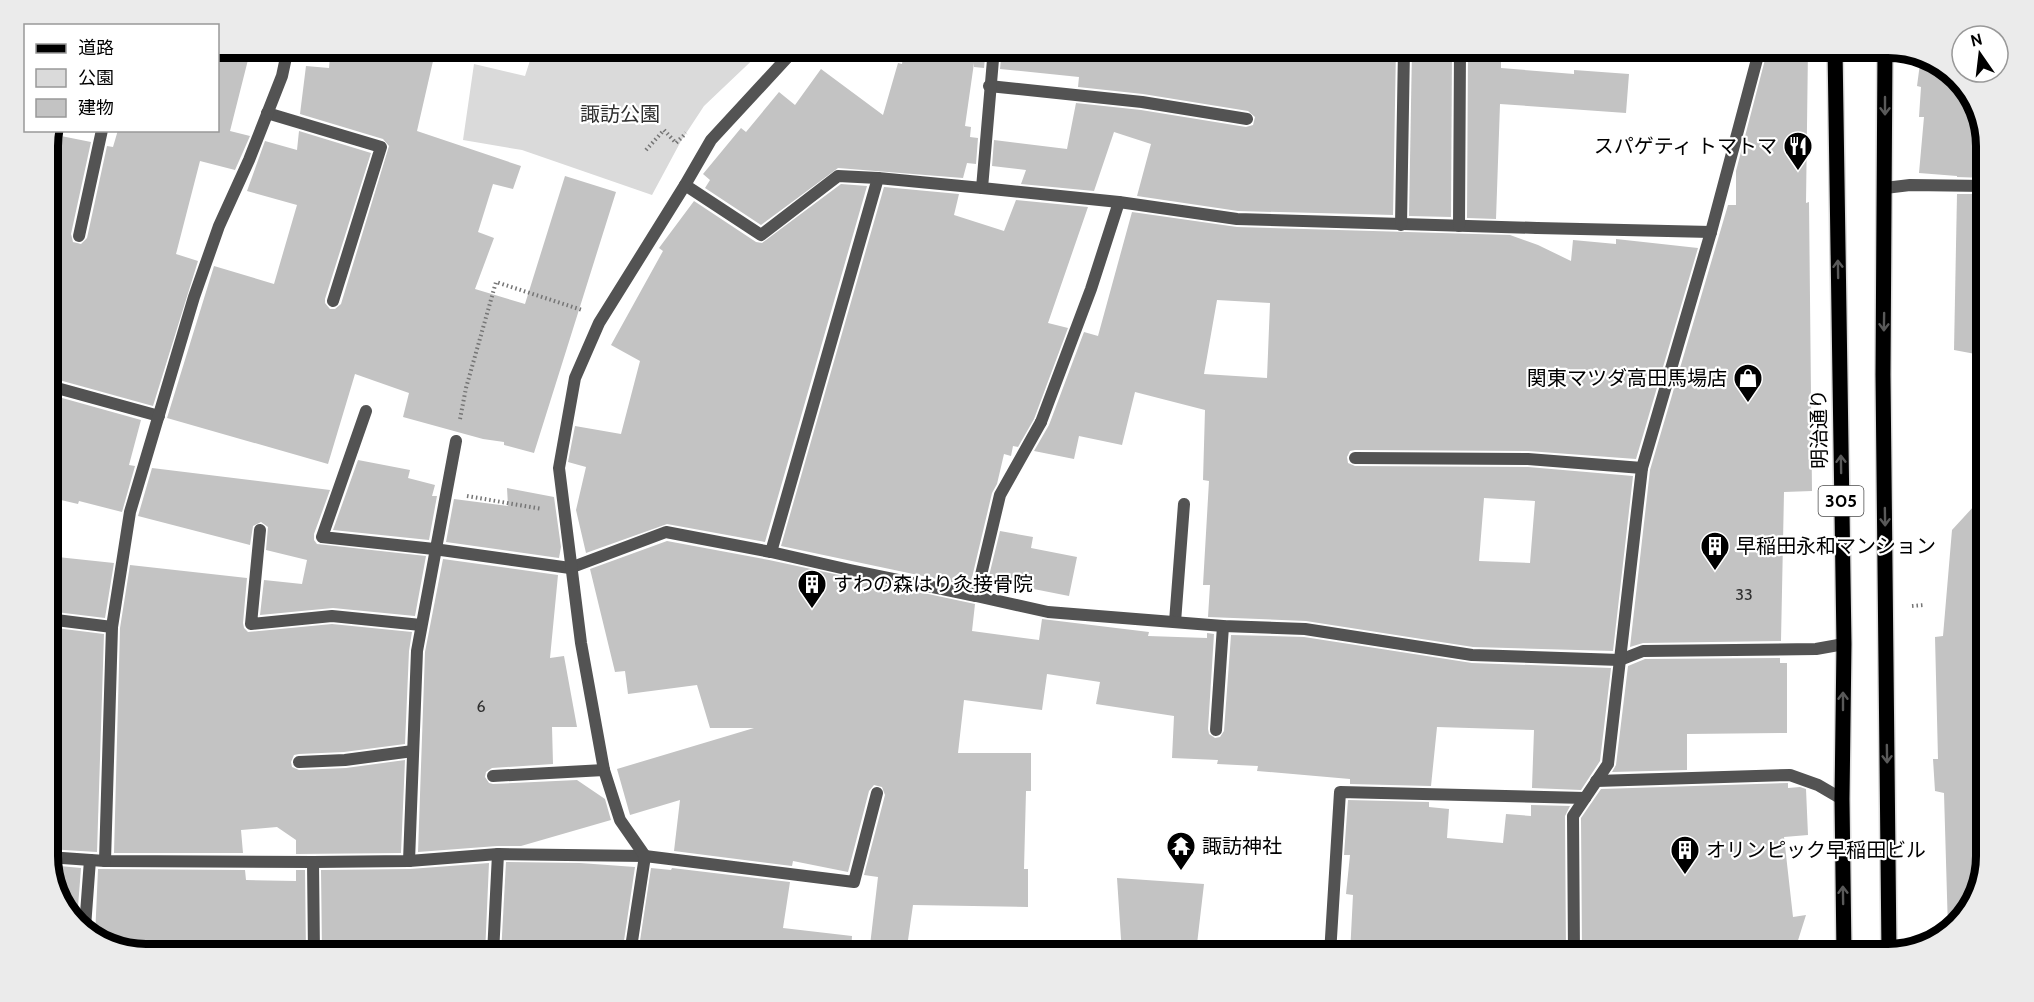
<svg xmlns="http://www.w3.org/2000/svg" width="2034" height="1002" viewBox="0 0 2034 1002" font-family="Cabin,'Noto Sans JP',sans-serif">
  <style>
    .green { fill: #dadada }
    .building { fill: #c3c3c3; fill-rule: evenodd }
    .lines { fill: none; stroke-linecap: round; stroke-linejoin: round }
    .primary-casing { stroke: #dbdbdb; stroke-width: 18 }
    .path { stroke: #757575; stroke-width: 4; stroke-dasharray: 1.5 3; stroke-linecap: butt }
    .service { stroke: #535353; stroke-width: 12 }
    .minor { stroke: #535353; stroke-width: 12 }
    .primary { stroke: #000; stroke-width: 15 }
    .oneway { stroke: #595959 }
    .labels { text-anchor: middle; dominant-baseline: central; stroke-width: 4.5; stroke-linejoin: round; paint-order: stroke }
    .number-label { font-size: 16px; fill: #313131 }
    .shield { fill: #fff; stroke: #4c4c4c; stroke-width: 1.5 }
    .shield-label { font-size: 18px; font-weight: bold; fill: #000 }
    .park-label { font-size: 20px; fill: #313131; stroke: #fff }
    .poi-label { font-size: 20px; fill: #000; stroke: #fff; text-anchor: start }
    .street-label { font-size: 20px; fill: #000; stroke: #fff }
    .rim { fill: none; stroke: #000; stroke-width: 8 }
  </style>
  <rect width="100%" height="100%" fill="#fff"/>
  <polygon class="green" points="534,48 765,48 704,106 681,141 652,195 522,150 463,140 474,64 525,76"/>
  <g class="building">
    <polygon points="218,48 251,48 230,131 250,136 235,170 200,161 176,254 198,261 153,406 59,380 52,382 49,386 51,393 55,396 141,420 129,465 135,466 122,512 79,501 78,504 48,497 48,141 51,134 91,142 71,234 73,242 81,244 87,238 107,146 113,147 118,130 218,130"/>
    <polygon points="361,48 436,48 417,131 521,166 513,189 493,184 478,232 494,238 475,289 525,304 565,176 616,192 534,453 504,445 504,442 483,439 403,417 409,393 355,374 328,464 167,418 214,266 274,284 297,205 247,191 265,141 297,150 299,131 371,153 325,299 325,303 330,309 335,309 341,304 389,146 383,139 300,114 306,66 329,68 330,56 360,58"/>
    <polygon points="904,48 986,48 984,68 974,67 974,63 965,126 971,127 970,137 978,138 976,164 967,163 963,178 838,168 761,225 705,188 710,180 703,174 741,128 746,132 779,92 795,105 821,69 883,115 898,63 902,64"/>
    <polygon points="1002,48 1396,48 1393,215 1238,211 1137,196 1151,144 1114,132 1094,191 1021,184 1026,170 992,166 994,140 1067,149 1076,103 1141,110 1246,127 1253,125 1255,117 1248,111 1143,94 1078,87 1079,77 1000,69"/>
    <polygon points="1412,48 1452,48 1451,217 1409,216"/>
    <polygon points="1468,48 1501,50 1501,68 1574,74 1574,70 1629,74 1626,113 1500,104 1496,219 1467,218"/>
    <polygon points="1768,48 1808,48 1806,203 1809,202 1812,491 1784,492 1781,641 1643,643 1630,647 1650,470 1728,205 1736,205 1736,171"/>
    <polygon points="1921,56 1930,58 1969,92 1986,141 1986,178 1957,177 1957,176 1919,173 1924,117 1919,117 1921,87 1917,86"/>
    <polygon points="841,184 867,186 765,542 667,524 586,553 576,510 586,467 568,462 575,426 621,434 640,361 611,345 663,251 659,248 694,201 756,242 762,243"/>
    <polygon points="884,187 959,194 954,215 1004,231 1016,200 1088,207 1048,323 1068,328 1034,419 1018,447 1013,446 1011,456 1004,454 997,484 992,493 970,586 781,546"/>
    <polygon points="1957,194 1986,194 1986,356 1954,350"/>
    <path d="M 1132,212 L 1237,227 L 1510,235 L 1538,245 L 1571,261 L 1573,240 L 1616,244 L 1616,239 L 1698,248 L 1636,459 L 1528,451 L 1355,450 L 1350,451 L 1347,457 L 1348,463 L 1355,466 L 1528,467 L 1633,476 L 1613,651 L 1473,647 L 1306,621 L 1208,617 L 1210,585 L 1203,585 L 1209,481 L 1203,480 L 1205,410 L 1135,392 L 1122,445 L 1079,436 L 1074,459 L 1034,451 L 1049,425 L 1084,332 L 1098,336 ZM 1217,300 L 1270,303 L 1267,378 L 1204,374 ZM 1484,498 L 1535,501 L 1530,563 L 1479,561 Z"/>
    <polygon points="358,460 410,470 408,478 435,485 432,496 437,496 429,540 333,530"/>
    <polygon points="152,468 330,490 314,534 314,540 317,544 426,556 415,616 333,608 260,615 264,580 302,584 307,560 266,550 268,527 261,522 253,526 250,545 138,516"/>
    <polygon points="507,488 554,497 561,547 559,558 446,542 454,499 508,506"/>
    <polygon points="1986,493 1986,855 1976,898 1948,930 1944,793 1935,791 1933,759 1938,759 1935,637 1943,636 1952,530"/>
    <polygon points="1000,531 1033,537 1031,548 1077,557 1069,596 988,580"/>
    <polygon points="667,541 769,560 975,604 972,631 1039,640 1042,619 1149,632 1148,636 1207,638 1207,633 1214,634 1208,729 1209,734 1215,738 1220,737 1224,731 1231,635 1304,637 1472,663 1611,668 1600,761 1581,790 1532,788 1534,730 1437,727 1431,786 1350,784 1350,779 1257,771 1258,766 1217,764 1218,760 1172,758 1174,716 1096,704 1100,682 1047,674 1042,710 964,700 958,753 1031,753 1031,791 1026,791 1024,869 1028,869 1028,907 913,905 906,954 869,954 878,877 864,875 885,795 882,787 874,785 869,791 848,872 793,861 792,866 674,851 680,800 630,815 617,769 754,728 710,728 697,685 628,694 625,671 615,672 590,569"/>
    <polygon points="48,556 114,563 105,618 48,611"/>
    <polygon points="443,559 558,575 550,658 564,656 577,727 552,727 553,764 492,768 486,772 485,777 489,783 493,784 577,780 605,799 611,820 521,846 497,846 418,852 425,652"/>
    <polygon points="130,565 247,578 243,623 244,628 248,632 332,624 412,632 409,651 405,744 344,752 299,754 294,755 291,762 292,767 299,770 346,768 405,760 401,853 296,854 296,840 277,827 241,830 243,853 114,853 120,628"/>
    <polygon points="48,627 104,634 97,852 48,849"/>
    <polygon points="1780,658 1780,663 1787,663 1787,733 1687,734 1687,770 1612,772 1616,765 1628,666 1645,659"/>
    <polygon points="1788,783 1788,788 1800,787 1806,789 1808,835 1784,837 1793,917 1806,915 1794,953 1582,954 1581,818 1601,789"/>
    <polygon points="1348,800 1429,802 1429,807 1449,809 1447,838 1503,843 1506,814 1531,816 1531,805 1570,806 1565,816 1566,954 1350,954 1353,895 1346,894 1350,855 1344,855"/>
    <polygon points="506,862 580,863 635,867 622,954 501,954"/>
    <polygon points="489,863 485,954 322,954 321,870 410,869"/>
    <polygon points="49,865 81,868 78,907 63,906"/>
    <polygon points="651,868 671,870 672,868 790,882 783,928 852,936 851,954 638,954"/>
    <polygon points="98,869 245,870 246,880 296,881 296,870 305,870 306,954 147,954 104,944 95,937"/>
    <polygon points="1117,878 1204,884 1197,944 1180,946 1181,954 1122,954"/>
  </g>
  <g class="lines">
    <g class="primary-casing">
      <g id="primary">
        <polyline points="1835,48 1844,644 1842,799 1844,954"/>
        <polyline points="1885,48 1883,375 1889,953"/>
      </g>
    </g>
    <g class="path">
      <polyline points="646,150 664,130 676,143 686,133"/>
      <polyline points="460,419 466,388 496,282 582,310"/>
      <polyline points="467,496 542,509"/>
      <polyline points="1912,606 1924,605"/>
    </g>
    <g class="service">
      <polyline points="989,86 1142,102 1247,119"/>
      <polyline points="267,113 381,147 333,301"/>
      <polyline points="685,185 761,235 838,176 878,178"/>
      <polyline points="1119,202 1237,219 1537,228"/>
      <polyline points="1401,225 1404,48"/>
      <polyline points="1459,226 1460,48"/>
      <polyline points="79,236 102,130"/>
      <polyline points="57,388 159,416"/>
      <polyline points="366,411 322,537 434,549 570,568 666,532 771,552 850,570 976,596 1000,495 1041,422"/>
      <polyline points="1355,458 1528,459 1642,468"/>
      <polyline points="260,530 251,624 332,616 421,625"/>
      <polyline points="1175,622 1184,504"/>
      <polyline points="1216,730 1223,626"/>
      <polyline points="299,762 345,760 413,751"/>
      <polyline points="493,776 604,770"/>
      <polyline points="409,861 417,651 456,441"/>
      <polyline points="493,954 498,854"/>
      <polyline points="1330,954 1340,792 1585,798"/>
    </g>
    <g class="minor">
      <polyline points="994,48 982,188 1119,202 1091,289 1041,422"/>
      <polyline points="1885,188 1910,185 1986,186"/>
      <polyline points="1537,228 1711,232"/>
      <polyline points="771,552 878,178 982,188"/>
      <polyline points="976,596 1048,612 1223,626 1305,629 1472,655 1620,660 1643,651 1816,649 1844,644"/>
      <polyline points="48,619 112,627"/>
      <polyline points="1596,781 1790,775 1818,785 1842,799"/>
      <polyline points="48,857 105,861 313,862 409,861 498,854 645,856 854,882 877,793"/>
      <polyline points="105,861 112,627 130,512 194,297 219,226 249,160 282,76 288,48"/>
      <polyline points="313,862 314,954"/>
      <polyline points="85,927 90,860"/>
      <polyline points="630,954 645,856 620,820 604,770 581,643 559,468 575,378 599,323 685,185 711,140 796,48"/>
      <polyline points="1574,954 1573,816 1608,764 1642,468 1711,232 1760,48"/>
    </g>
    <use href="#primary" class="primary"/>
  </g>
  <defs><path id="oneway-shaft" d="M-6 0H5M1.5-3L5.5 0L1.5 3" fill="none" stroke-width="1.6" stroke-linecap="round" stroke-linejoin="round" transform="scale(1.5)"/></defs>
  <g class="oneway">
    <use href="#oneway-shaft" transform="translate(1885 106) rotate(90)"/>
    <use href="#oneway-shaft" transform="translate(1838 269) rotate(-91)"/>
    <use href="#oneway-shaft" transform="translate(1884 322) rotate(91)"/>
    <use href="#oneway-shaft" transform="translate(1841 464) rotate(-91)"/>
    <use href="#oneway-shaft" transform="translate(1885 517) rotate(89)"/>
    <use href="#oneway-shaft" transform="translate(1843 701) rotate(-90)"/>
    <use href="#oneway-shaft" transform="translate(1887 754) rotate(89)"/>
    <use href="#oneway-shaft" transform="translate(1843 895) rotate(-91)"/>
  </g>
  <defs>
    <g id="restaurant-pin" transform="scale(1.5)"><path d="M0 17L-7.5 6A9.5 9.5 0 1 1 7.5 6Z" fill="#000" stroke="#fff"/><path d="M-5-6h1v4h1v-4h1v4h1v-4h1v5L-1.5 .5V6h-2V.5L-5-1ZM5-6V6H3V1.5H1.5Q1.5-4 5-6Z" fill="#fff"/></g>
    <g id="shop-pin" transform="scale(1.5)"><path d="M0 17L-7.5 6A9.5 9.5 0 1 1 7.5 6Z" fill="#000" stroke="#fff"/><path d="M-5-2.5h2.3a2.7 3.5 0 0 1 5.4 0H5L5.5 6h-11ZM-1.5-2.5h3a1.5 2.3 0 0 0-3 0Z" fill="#fff"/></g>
    <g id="building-pin" transform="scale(1.5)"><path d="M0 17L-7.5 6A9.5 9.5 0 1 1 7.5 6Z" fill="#000" stroke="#fff"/><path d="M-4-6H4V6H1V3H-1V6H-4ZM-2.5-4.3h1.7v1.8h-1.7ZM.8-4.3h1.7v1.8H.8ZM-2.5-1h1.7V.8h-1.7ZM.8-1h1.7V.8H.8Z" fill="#fff"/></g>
    <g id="temple-pin" transform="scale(1.5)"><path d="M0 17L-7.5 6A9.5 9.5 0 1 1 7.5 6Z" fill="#000" stroke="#fff"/><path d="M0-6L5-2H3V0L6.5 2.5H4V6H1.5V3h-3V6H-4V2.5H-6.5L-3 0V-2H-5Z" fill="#fff"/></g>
  </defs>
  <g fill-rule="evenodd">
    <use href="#restaurant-pin" x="1798" y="146"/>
    <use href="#shop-pin" x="1748" y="378"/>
    <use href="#building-pin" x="1715" y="546"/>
    <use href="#building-pin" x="812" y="584"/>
    <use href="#temple-pin" x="1181" y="846"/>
    <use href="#building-pin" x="1685" y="850"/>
  </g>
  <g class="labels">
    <g class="number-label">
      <text x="1744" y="594">33</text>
      <text x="481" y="706">6</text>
    </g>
    <rect class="shield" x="1818.5" y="486" width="45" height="30" rx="4.5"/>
    <g class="shield-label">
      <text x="1841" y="501">305</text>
    </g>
    <g class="park-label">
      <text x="620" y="114">諏訪公園</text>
    </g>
    <g class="poi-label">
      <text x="1777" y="146" text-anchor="end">スパゲティ トマトマ</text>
      <text x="1727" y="378" text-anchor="end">関東マツダ高田馬場店</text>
      <text x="1736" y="546">早稲田永和マンション</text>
      <text x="833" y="584">すわの森はり灸接骨院</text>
      <text x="1202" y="846">諏訪神社</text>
      <text x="1706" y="850">オリンピック早稲田ビル</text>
    </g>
    <g class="street-label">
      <text transform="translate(1819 429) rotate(-91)">明治通り</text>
    </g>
  </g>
  <path d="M0 0H2034V1002H0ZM146 58H1888A88 88 0 0 1 1976 146V856A88 88 0 0 1 1888 944H146A88 88 0 0 1 58 856V146A88 88 0 0 1 146 58Z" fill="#ebebeb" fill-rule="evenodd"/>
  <path class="rim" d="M146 58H1888A88 88 0 0 1 1976 146V856A88 88 0 0 1 1888 944H146A88 88 0 0 1 58 856V146A88 88 0 0 1 146 58Z"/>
  <rect x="24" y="24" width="195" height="108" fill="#ffffff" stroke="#999999" stroke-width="1.5"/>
  <rect x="36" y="44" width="30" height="9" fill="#000000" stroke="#999999" stroke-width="1.5"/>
  <text x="78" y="54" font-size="18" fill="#000000">道路</text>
  <rect x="36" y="69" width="30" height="18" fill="#dadada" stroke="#999999" stroke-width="1.5"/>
  <text x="78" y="84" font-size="18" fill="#000000">公園</text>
  <rect x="36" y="99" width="30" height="18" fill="#c3c3c3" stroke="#999999" stroke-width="1.5"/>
  <text x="78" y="114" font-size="18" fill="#000000">建物</text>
  <g transform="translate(1980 54) rotate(346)"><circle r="28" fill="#ffffff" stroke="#999999" stroke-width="1.5"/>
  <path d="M0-4.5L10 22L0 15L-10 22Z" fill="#000000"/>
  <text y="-9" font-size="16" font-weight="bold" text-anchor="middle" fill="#000000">N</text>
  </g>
</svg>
